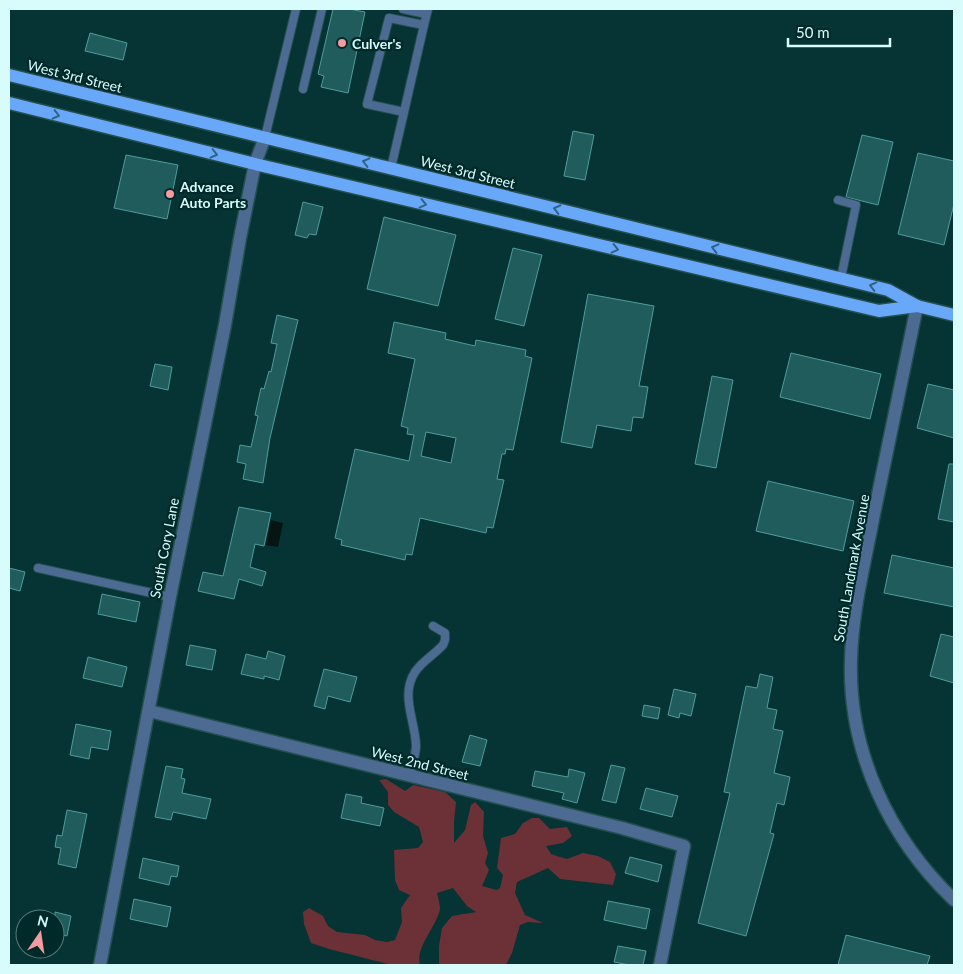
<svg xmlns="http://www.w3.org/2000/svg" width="963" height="974" viewBox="0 0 963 974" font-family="Lato,sans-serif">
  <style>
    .green { fill: #6c3137 }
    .water { fill: #061414 }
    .building { fill: #215c5c; stroke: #4f9c9c; fill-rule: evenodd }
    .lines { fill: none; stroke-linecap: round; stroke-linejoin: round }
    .service-casing { stroke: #234f4f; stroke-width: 10 }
    .minor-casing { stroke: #234f4f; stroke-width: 15 }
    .primary-casing { stroke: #234f4f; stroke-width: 15 }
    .service { stroke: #4d6b92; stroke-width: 8 }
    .minor { stroke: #4d6b92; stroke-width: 12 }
    .primary { stroke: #69a8f9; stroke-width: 12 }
    .oneway { stroke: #2f6287 }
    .poi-dot { fill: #f49aa1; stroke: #002929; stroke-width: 2 }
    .labels { text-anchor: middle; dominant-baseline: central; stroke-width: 4.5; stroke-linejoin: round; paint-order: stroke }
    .poi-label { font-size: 14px; font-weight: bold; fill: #d7fcfb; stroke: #002929; text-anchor: start }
    .street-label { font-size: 14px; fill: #d7fcfb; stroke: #002929 }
  </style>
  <rect width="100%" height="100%" fill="#063333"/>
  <path class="green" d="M 386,779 L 405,791 L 413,785 L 445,792 L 456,802 L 454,822 L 454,843 L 465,830 L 471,805 L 475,802 L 484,812 L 483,836 L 488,853 L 485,863 L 489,870 L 482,886 L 497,890 L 500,888 L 503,875 L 497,868 L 501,838 L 515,834 L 523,823 L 532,818 L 539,818 L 550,829 L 567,827 L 572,836 L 563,843 L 546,846 L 551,854 L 557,856 L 567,859 L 583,853 L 598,856 L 610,862 L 616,874 L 613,885 L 560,879 L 548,868 L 517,882 L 515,893 L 525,915 L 543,923 L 528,922 L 520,925 L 512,953 L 506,965 L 439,965 L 439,946 L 442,928 L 452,916 L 476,912 L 467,906 L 453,888 L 437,893 C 438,897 440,904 440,909 C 437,926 415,947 420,965 L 392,965 L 329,949 L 311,943 L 304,924 L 303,912 L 309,908 L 323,916 L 328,926 L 337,932 L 365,935 L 375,940 L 387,942 L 395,940 L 402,922 L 401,908 L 410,895 L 399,890 L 395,880 L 394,850 L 418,848 L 423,842 L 419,827 L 394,812 L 388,805 L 388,792 L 379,780 Z"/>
  <polygon class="water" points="271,520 283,523 278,547 266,545"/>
  <g class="building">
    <polygon points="333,9 349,9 365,12 348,93 321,87 324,76 318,74"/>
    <polygon points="90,33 127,43 123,60 85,51"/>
    <polygon points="573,131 594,135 585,180 564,176"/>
    <polygon points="862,135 893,142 878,205 846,197"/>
    <polygon points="918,153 954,161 954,204 944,245 898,234"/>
    <polygon points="126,155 178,165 167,219 114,208"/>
    <polygon points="303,202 323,207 316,235 309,234 307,238 295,235"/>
    <polygon points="384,217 456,235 438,306 367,289"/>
    <polygon points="513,248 542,255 524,326 495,319"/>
    <polygon points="588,294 654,306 639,386 648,387 643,418 633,417 631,431 597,425 592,448 561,442"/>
    <polygon points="277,315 298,320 270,438 263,483 243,479 246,464 237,462 240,445 251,447 258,416 255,415 261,388 264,389 269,371 271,372 277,344 271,343"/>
    <path d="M 394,322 L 446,333 L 445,339 L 475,346 L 476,340 L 526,350 L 525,356 L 532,358 L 513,450 L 506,449 L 505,454 L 502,454 L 497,479 L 504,480 L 493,528 L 487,527 L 486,533 L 420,518 L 412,555 L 406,554 L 405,560 L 341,545 L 342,540 L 335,538 L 355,449 L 409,461 L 414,435 L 407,434 L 408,428 L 401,426 L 415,359 L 388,353 ZM 426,432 L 456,438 L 451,463 L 421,456 Z"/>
    <polygon points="791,353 881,374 870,419 780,397"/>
    <polygon points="155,364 172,367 168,390 150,386"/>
    <polygon points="712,376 733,380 716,468 695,464"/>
    <polygon points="928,384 954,390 954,438 917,428"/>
    <polygon points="949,464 954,464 954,522 938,519"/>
    <polygon points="768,481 854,501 843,551 756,531"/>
    <polygon points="239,507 271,513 264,546 255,544 250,567 266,572 262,586 239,579 234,599 198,591 203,572 223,576"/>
    <polygon points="892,555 954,568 954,607 884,593"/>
    <polygon points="9,568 25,572 20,591 9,588"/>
    <polygon points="102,594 140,602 136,622 98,614"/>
    <polygon points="941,634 954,637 954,683 930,676"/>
    <polygon points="190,645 216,650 212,670 186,665"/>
    <polygon points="268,651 285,656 279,680 264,676 264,679 241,674 246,654 266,659"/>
    <polygon points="88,657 127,667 122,687 83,678"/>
    <polygon points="324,669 357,677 350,702 328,696 325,709 314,706"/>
    <polygon points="760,674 773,677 767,708 777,710 773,729 783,731 774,773 790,777 784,805 777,803 770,833 774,834 746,936 698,923 730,793 724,792 746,686 757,688"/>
    <polygon points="674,689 696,694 691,716 680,713 679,718 668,715"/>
    <polygon points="644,705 660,708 658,719 642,716"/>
    <polygon points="76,724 111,731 108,750 91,747 89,759 70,755"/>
    <polygon points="470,735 487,740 480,766 462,762"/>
    <polygon points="611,765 625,768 616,803 602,800"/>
    <polygon points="166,766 183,769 181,778 185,779 182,793 211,799 206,819 173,812 171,820 155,817"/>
    <polygon points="569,769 585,773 577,803 562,799 564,793 532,786 535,771 568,777"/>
    <polygon points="646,788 678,796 672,817 640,809"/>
    <polygon points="346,794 362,797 361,803 384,808 380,826 341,818"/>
    <polygon points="67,810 87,814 76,868 58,864 61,848 55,847 57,835 62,836"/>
    <polygon points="630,857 662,865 658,882 625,873"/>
    <polygon points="143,858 179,866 177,877 171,876 169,885 139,878"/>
    <polygon points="134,899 171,907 167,927 130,919"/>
    <polygon points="608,901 650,909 646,929 604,920"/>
    <polygon points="55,912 71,916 67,936 55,933"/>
    <polygon points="846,935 930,956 927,965 838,965"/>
    <polygon points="618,946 646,951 643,965 630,965 614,962"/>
  </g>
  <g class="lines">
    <g class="service-casing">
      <g id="service">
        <polyline points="403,9 426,14"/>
        <polyline points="303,89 322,9"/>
        <polyline points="404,112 424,25"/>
        <polyline points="265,137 296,9"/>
        <polyline points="391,168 404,112 367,104 389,18 424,25 428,9"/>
        <polyline points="838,200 856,205 841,278"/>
        <polyline points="38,568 170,597"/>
        <path d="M 410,775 C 412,765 416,755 416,745 C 415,720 400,695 415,672 C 422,661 434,655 443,645 L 445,640 L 445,633 L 433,626"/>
      </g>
    </g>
    <g class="minor-casing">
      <g id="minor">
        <path d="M 917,306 C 903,375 888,445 874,514 C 865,562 852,611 851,660 C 848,751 889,838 954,900"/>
        <polyline points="149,711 622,828 684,846 660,965"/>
        <polyline points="100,965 170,597 225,325 240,238 255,164 265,137"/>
      </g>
    </g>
    <g class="primary-casing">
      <g id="primary">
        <polyline points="9,75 888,290 917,306 954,315"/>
        <polyline points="9,103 255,164 879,311 917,306"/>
      </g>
    </g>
    <use href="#service" class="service"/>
    <use href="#minor" class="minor"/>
    <use href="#primary" class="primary"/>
  </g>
  <defs><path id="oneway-chevron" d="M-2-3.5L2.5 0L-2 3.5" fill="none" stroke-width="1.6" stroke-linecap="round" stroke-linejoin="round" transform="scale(1.25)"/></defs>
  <g class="oneway">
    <use href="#oneway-chevron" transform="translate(56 115) rotate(14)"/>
    <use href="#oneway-chevron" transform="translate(214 154) rotate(14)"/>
    <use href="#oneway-chevron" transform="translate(366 162) rotate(-166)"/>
    <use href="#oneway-chevron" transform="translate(423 204) rotate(13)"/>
    <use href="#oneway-chevron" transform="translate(557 209) rotate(-166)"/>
    <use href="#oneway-chevron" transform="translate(715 248) rotate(-166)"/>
    <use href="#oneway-chevron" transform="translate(615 249) rotate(13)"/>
    <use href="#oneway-chevron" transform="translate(873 286) rotate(-166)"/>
  </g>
  <g class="poi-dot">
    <circle cx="342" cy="43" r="5"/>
    <circle cx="170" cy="194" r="5"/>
  </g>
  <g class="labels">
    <g class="poi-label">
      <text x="352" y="43">Culver's</text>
      <text x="180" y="186">Advance<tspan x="180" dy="16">Auto Parts</tspan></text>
    </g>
    <g class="street-label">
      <text transform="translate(75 76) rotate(14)">West 3rd Street</text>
      <text transform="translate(468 172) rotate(14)">West 3rd Street</text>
      <text transform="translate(164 548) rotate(-79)">South Cory Lane</text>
      <text transform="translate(851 568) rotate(-80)">South Landmark Avenue</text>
      <text transform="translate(420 763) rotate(14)">West 2nd Street</text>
    </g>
  </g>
  <rect width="963" height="974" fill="none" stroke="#d7fcfb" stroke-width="20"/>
  <g transform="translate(40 934) rotate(13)"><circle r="24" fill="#002929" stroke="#567d7d"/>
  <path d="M0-4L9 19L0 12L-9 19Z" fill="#f49aa1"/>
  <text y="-8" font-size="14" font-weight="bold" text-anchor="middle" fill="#d7fcfb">N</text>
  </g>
  <path d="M788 38v8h102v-8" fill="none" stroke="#d7fcfb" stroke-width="2.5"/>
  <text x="796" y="38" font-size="15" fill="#d7fcfb" stroke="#002929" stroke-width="4" paint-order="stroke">50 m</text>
</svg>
